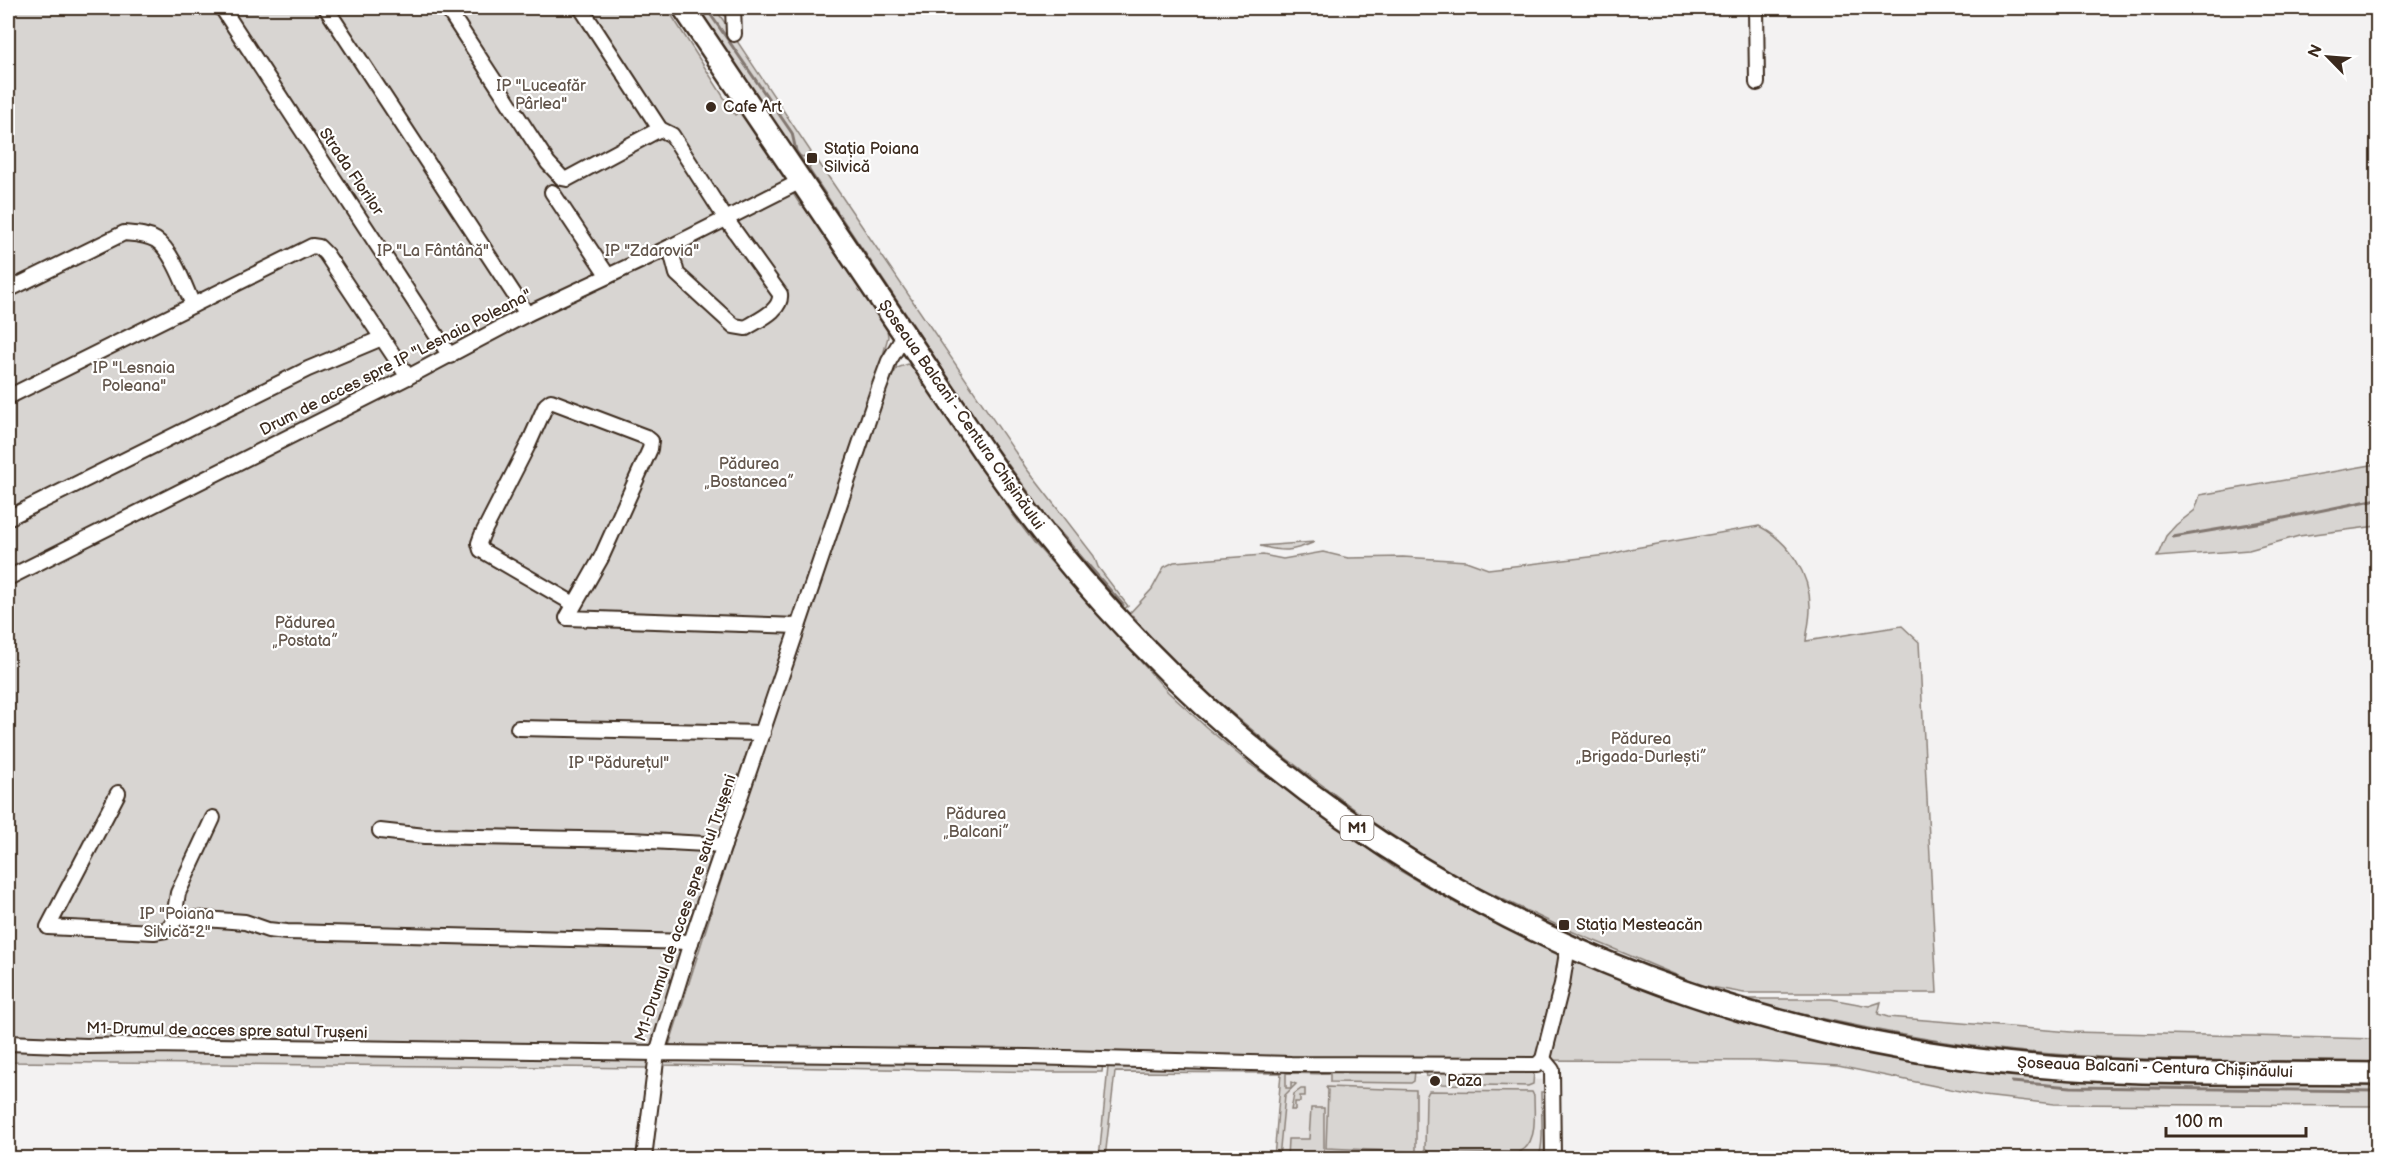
<svg xmlns="http://www.w3.org/2000/svg" width="2385" height="1166" viewBox="0 0 2385 1166" font-family="'Balsamiq Sans',sans-serif">
  <style>
    .built { fill: #e6e3e2 }
    .green { fill: #d8d5d2; stroke: #8a8078; stroke-width: 1.5 }
    .lines { fill: none; stroke-linecap: round; stroke-linejoin: round }
    .stream { stroke: #827770; stroke-width: 3 }
    .minor-casing { stroke: #3b2a1e; stroke-width: 18 }
    .highway-casing { stroke: #3b2a1e; stroke-width: 26 }
    .minor { stroke: #fff; stroke-width: 14 }
    .highway { stroke: #fff; stroke-width: 21 }
    .poi-dot { fill: #3b2a1e; stroke: #fff; stroke-width: 2 }
    .labels { text-anchor: middle; dominant-baseline: central; stroke-width: 4.5; stroke-linejoin: round; paint-order: stroke }
    .shield { fill: #fff; stroke: #766a62; stroke-width: 1.5 }
    .shield-label { font-size: 15px; font-weight: bold; fill: #3b2a1e }
    .park-label { font-size: 16px; fill: #62554b; stroke: #fff }
    .poi-label { font-size: 16px; fill: #3b2a1e; stroke: #fff; text-anchor: start }
    .street-label { font-size: 16px; fill: #3b2a1e; stroke: #fff }
  </style>
  <rect width="100%" height="100%" fill="#f3f2f2"/>
  <filter id="ink" filterUnits="userSpaceOnUse"><feTurbulence type="fractalNoise" baseFrequency=".0167" numOctaves="2"/><feDisplacementMap in="SourceGraphic" scale="12" xChannelSelector="R" yChannelSelector="G"/><feConvolveMatrix kernelMatrix="1 2 1 2 8 2 1 2 1" color-interpolation-filters="sRGB"/></filter>
  <g filter="url(#ink)">
    <polygon class="built" points="1286,1072 1548,1080 1547,1158 1279,1158"/>
    <g class="green">
      <polygon points="8,8 667,8 735,115 741,111 787,175 792,192 801,206 809,208 886,321 888,337 872,395 792,629 759,737 718,851 656,1043 651,1046 8,1038"/>
      <polygon points="696,8 715,8 811,152 803,157 794,153"/>
      <polygon points="817,160 1026,468 1094,556 1098,567 1128,606 1123,610 1081,565 1029,503 812,181 809,167"/>
      <polygon points="908,364 913,366 1013,515 1036,545 1168,692 1206,727 1250,764 1392,866 1457,904 1555,951 1561,961 1573,958 1617,977 1685,1002 1806,1040 1990,1074 2098,1080 2377,1085 2378,1106 2054,1104 1984,1096 1838,1066 1762,1061 1254,1059 959,1049 669,1046 746,802 884,391 897,368"/>
      <polygon points="2377,464 2377,526 2299,536 2249,550 2157,557 2166,536 2176,525 2195,510 2200,495"/>
      <path d="M 1759,526 C 1789,541 1811,575 1810,609 C 1810,620 1807,631 1806,641 L 1902,626 L 1919,642 L 1937,993 L 1744,993 L 1700,985 L 1559,926 L 1454,876 L 1369,820 L 1286,758 L 1197,684 L 1128,615 L 1152,589 L 1164,567 L 1174,562 L 1263,555 L 1283,559 L 1323,552 L 1348,558 L 1403,557 L 1466,561 L 1488,569 L 1607,555 L 1635,548 Z"/>
      <path d="M 1315,542 C 1291,552 1284,552 1260,546 Z"/>
      <path d="M 1735,999 L 1831,999 L 1869,1006 L 1881,1002 L 1878,1014 L 1888,1017 L 2071,1032 L 2377,1039 L 2377,1062 C 2254,1060 2129,1063 2006,1050 C 1914,1040 1824,1019 1735,999 Z"/>
      <polygon points="8,1048 648,1059 648,1068 8,1062"/>
      <polygon points="664,1056 1103,1063 1102,1072 1048,1072 663,1065"/>
      <polygon points="1111,1064 1415,1071 1414,1081 1411,1083 1330,1082 1330,1074 1286,1073 1286,1088 1291,1088 1291,1082 1296,1084 1285,1095 1279,1158 1274,1158 1281,1073 1115,1072 1105,1158 1099,1158 1108,1067"/>
      <polygon points="1433,1068 1534,1071 1533,1084 1528,1086 1440,1084 1440,1077 1426,1076 1427,1072"/>
      <polygon points="1326,1087 1416,1090 1416,1152 1326,1148 1328,1090"/>
      <polygon points="1301,1089 1305,1089 1305,1096 1300,1096 1300,1102 1295,1102 1295,1110 1291,1110 1294,1094"/>
      <path d="M 1429,1091 L 1532,1092 L 1534,1096 C 1534,1116 1539,1147 1515,1154 L 1428,1152 L 1425,1149 L 1426,1097 Z"/>
      <path d="M 1541,1092 L 1548,1092 L 1547,1158 L 1538,1158 C 1545,1146 1541,1109 1541,1092 Z"/>
      <polygon points="1311,1108 1324,1108 1324,1158 1287,1158 1288,1139 1309,1139"/>
      <polygon points="1326,1155 1415,1157 1415,1158 1326,1158"/>
    </g>
    <g class="lines">
      <g class="stream">
        <polyline points="706,8 792,133 796,151 992,444 1035,502"/>
        <polyline points="1054,526 1123,605"/>
        <polyline points="2173,537 2274,520 2378,499"/>
        <polyline points="1132,616 1136,620"/>
        <polyline points="2012,1082 2071,1087 2378,1091"/>
      </g>
      <g class="minor-casing">
        <g id="minor">
          <polyline points="222,8 450,356"/>
          <polyline points="326,8 527,314"/>
          <polyline points="447,8 548,163 562,178 567,179 660,129"/>
          <path d="M 581,8 L 660,129 L 672,135 L 726,219 L 780,294 C 782,311 758,320 746,328 L 734,326 L 677,274 L 670,247"/>
          <polyline points="733,8 734,34"/>
          <polyline points="1756,8 1757,83"/>
          <polyline points="552,192 608,276"/>
          <path d="M 8,290 L 124,233 C 134,234 146,234 156,240 C 172,250 185,287 193,305"/>
          <polyline points="8,397 312,246 319,247 326,254 408,377"/>
          <polyline points="8,518 308,369 382,338"/>
          <polyline points="8,578 408,377 527,314 670,247 801,181"/>
          <polyline points="574,604 481,550 479,543 482,535 529,443 546,405 551,401 646,437 651,441 650,449 601,558 567,618 798,626"/>
          <polyline points="518,728 763,733"/>
          <polyline points="118,793 48,927 154,932 166,930 178,917 245,922 268,930 287,932 691,942"/>
          <polyline points="380,831 425,836 632,840 724,845"/>
          <polyline points="178,917 176,905 178,893 213,818"/>
          <polyline points="8,1043 86,1046 151,1045 657,1053 691,942 879,388 889,361 905,334"/>
          <polyline points="1543,1059 1552,1070 1553,1158"/>
          <polyline points="644,1158 657,1053 1027,1057 1291,1064 1537,1065 1543,1059 1562,984 1568,946"/>
        </g>
      </g>
      <g class="highway-casing">
        <path id="highway" d="M 684,8 L 990,461 C 1229,799 1567,1007 1978,1060 C 2110,1077 2245,1072 2378,1074"/>
      </g>
      <use href="#minor" class="minor"/>
      <use href="#highway" class="highway"/>
    </g>
  </g>
  <g class="poi-dot">
    <circle cx="711" cy="107" r="6"/>
    <rect x="806" y="152" width="12" height="12" rx="3"/>
    <rect x="1558" y="919" width="12" height="12" rx="3"/>
    <circle cx="1435" cy="1081" r="6"/>
  </g>
  <g class="labels">
    <rect class="shield" x="1340.5" y="816" width="33" height="24" rx="4.5"/>
    <g class="shield-label">
      <text x="1357" y="828">M1</text>
    </g>
    <g class="park-label">
      <text x="541" y="86">IP "Luceafăr<tspan x="541" dy="18">Pârlea"</tspan></text>
      <text x="433" y="251">IP "La Fântână"</text>
      <text x="652" y="251">IP "Zdarovia"</text>
      <text x="134" y="368">IP "Lesnaia<tspan x="134" dy="18">Poleana"</tspan></text>
      <text x="749" y="464">Pădurea<tspan x="749" dy="18">„Bostancea”</tspan></text>
      <text x="305" y="623">Pădurea<tspan x="305" dy="18">„Postata”</tspan></text>
      <text x="1641" y="739">Pădurea<tspan x="1641" dy="18">„Brigada-Durlești”</tspan></text>
      <text x="619" y="763">IP "Pădurețul"</text>
      <text x="976" y="814">Pădurea<tspan x="976" dy="18">„Balcani”</tspan></text>
      <text x="177" y="914">IP "Poiana<tspan x="177" dy="18">Silvică-2"</tspan></text>
    </g>
    <g class="poi-label">
      <text x="723" y="107">Cafe Art</text>
      <text x="824" y="149">Stația Poiana<tspan x="824" dy="18">Silvică</tspan></text>
      <text x="1576" y="925">Stația Mesteacăn</text>
      <text x="1447" y="1081">Paza</text>
    </g>
    <g class="street-label">
      <text transform="translate(351 172) rotate(56)">Strada Florilor</text>
      <text transform="translate(396 363) rotate(-27)">Drum de acces spre IP "Lesnaia Poleana"</text>
      <text transform="translate(961 415) rotate(55)">Șoseaua Balcani - Centura Chișinăului</text>
      <text transform="translate(686 908) rotate(-71)">M1-Drumul de acces spre satul Trușeni</text>
      <text transform="translate(227 1031) rotate(1)">M1-Drumul de acces spre satul Trușeni</text>
      <text transform="translate(2155 1068) rotate(2)">Șoseaua Balcani - Centura Chișinăului</text>
    </g>
  </g>
  <rect width="2385" height="1166" fill="none" stroke="#fff" stroke-width="30"/>
  <rect x="15" y="15" width="2355" height="1136" fill="none" stroke="#3b2a1e" stroke-width="2" filter="url(#ink)"/>
  <g transform="translate(2328 57) rotate(295)" stroke="#ffffff" stroke-width="4.5" paint-order="stroke">
  <path d="M0-4.5L10 22L0 15L-10 22Z" fill="#3b2a1e"/>
  <text y="-9" font-size="16" font-weight="bold" text-anchor="middle" fill="#3b2a1e">N</text>
  </g>
  <path d="M2166 1127v9h140v-9" fill="none" stroke="#3b2a1e" stroke-width="3"/>
  <text x="2175" y="1127" font-size="18" fill="#3b2a1e" stroke="#ffffff" stroke-width="4.5" paint-order="stroke">100 m</text>
</svg>
